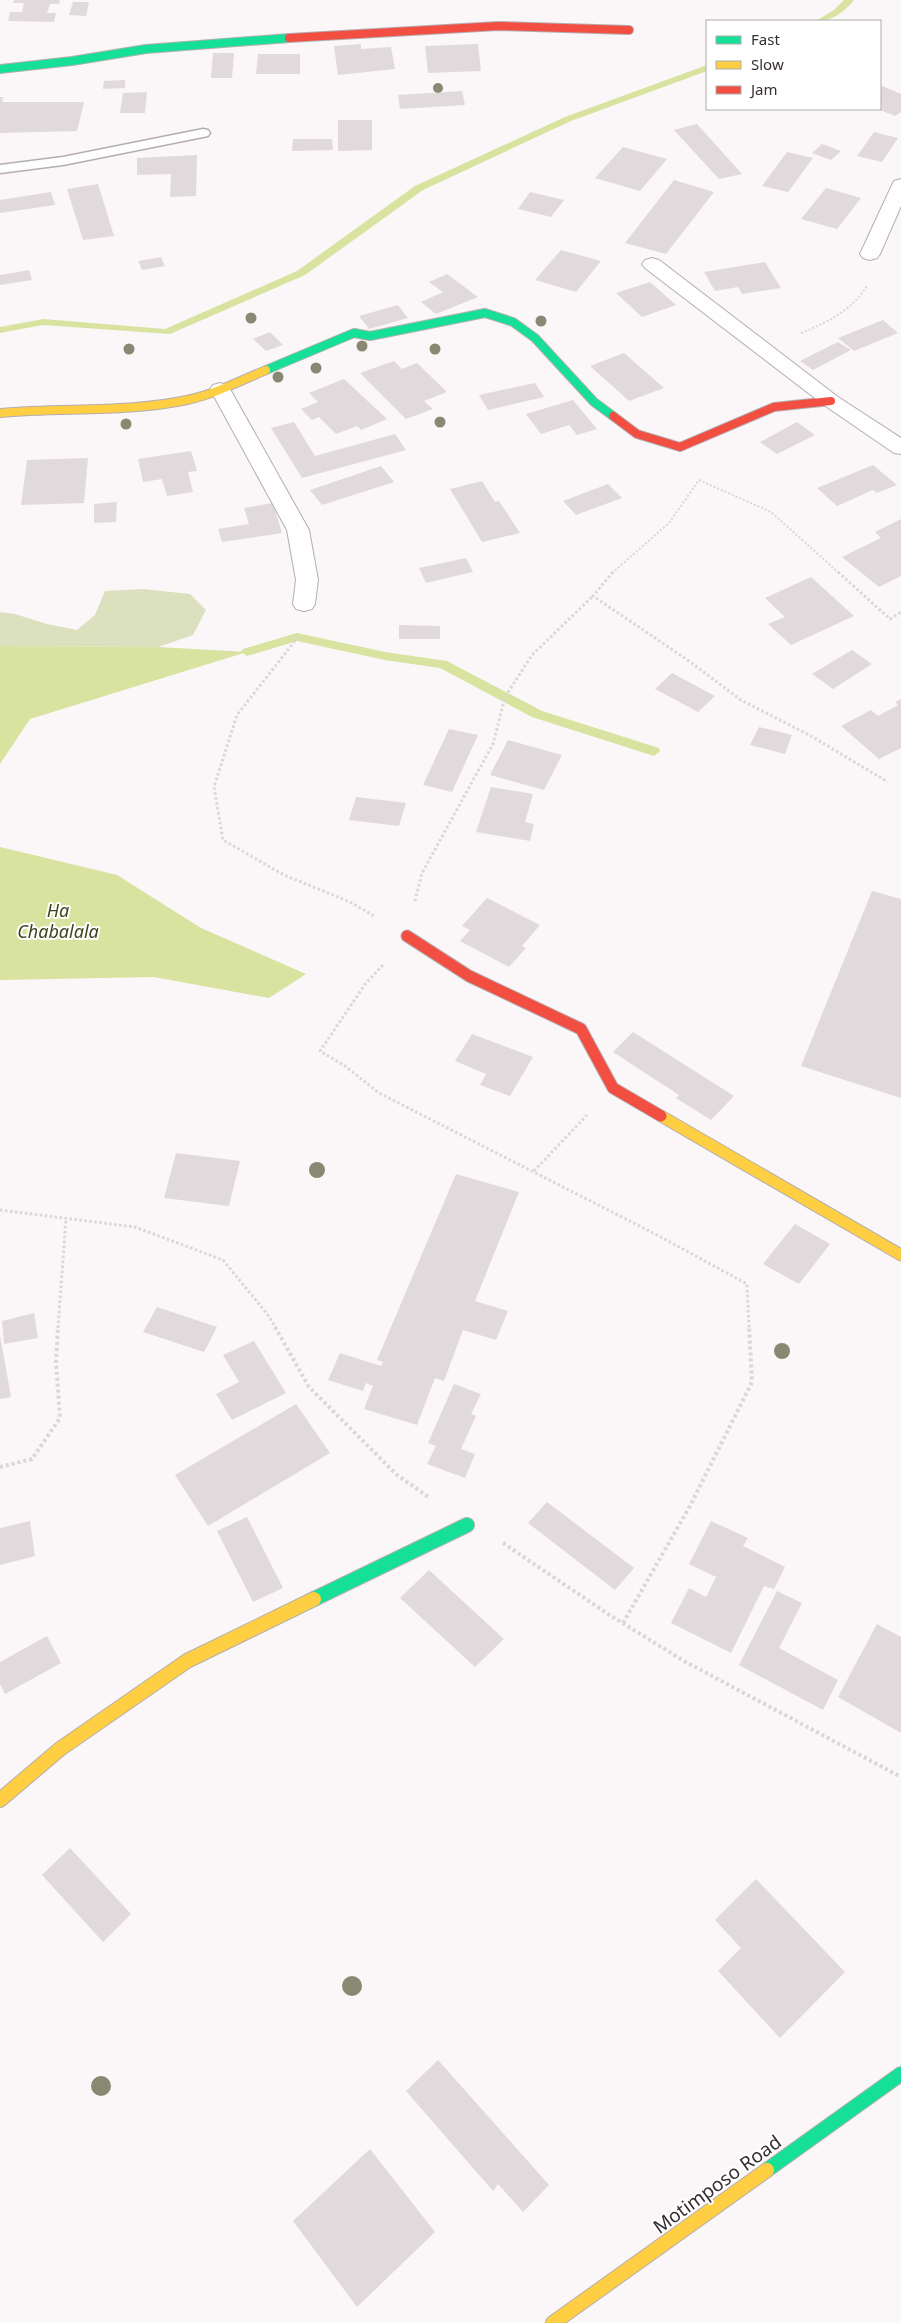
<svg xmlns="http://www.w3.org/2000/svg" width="901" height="2323" viewBox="0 0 901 2323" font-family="'Noto Sans',sans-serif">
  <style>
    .green { fill: #dbe1be }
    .water { fill: #d7e39f }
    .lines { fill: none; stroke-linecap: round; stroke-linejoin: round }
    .stream { fill: #d7e39f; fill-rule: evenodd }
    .building { fill: #e1dadd }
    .lane-casing { stroke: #b4aeb1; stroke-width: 3 }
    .street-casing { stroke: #b4aeb1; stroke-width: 2 }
    .fast-far1-casing { stroke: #b4aeb1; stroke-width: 10 }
    .fast-casing { stroke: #b4aeb1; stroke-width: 16 }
    .slow-far2-casing { stroke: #b4aeb1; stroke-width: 10 }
    .slow-far1-casing { stroke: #b4aeb1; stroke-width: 13 }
    .slow-casing { stroke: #b4aeb1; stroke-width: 16 }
    .jam-far1-casing { stroke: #b4aeb1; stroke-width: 10 }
    .jam-casing { stroke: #b4aeb1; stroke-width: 13 }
    .path-far2 { stroke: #d9d7d8; stroke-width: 2; stroke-dasharray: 2 2; stroke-linecap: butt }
    .path-far1 { stroke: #d9d7d8; stroke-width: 3; stroke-dasharray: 2.5 2.5; stroke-linecap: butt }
    .path { stroke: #d9d7d8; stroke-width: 4; stroke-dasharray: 3 3; stroke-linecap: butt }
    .lane { fill: #fefefe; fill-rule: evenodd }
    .street { fill: #fefefe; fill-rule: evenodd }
    .fast-far1 { stroke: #16e098; stroke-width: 8 }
    .fast { stroke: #16e098; stroke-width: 14 }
    .slow-far2 { stroke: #ffcf43; stroke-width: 8 }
    .slow-far1 { stroke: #ffcf43; stroke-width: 11 }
    .slow { stroke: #ffcf43; stroke-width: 14 }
    .jam-far1 { stroke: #f24e42; stroke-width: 8 }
    .jam { stroke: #f24e42; stroke-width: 11 }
    .tree { fill: #888973 }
    .labels { text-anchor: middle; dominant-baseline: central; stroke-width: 4; stroke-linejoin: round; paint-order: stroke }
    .water-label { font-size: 18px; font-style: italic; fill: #3c441b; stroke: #fff }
    .near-street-label { font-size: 19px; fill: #352e31; stroke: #fff }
  </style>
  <rect width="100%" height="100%" fill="#fbf6f8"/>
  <polygon class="green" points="143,589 190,594 206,610 193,635 158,647 0,646 0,612 15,614 47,624 77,630 95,615 105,591"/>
  <g class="water">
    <polygon points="0,646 158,647 247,652 30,719 0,764"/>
    <polygon points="0,847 117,875 201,928 306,974 269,998 154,977 0,980"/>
  </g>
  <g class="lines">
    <g class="stream">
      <path d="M 844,0 L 854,0 C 843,13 832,21 816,21 L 834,10 Z"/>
      <polygon points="707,65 707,71 571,121 423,190 305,275 170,334 43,325 0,333 0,327 43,319 165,329 297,271 415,186 565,117"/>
      <polygon points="297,633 385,652 447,661 542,711 659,748 660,751 654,756 532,717 440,668 385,660 297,641 247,656 241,652 243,649"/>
    </g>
  </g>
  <g class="building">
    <polygon points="14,0 60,0 59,4 50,4 47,13 56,13 54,22 8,21 10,12 22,12 24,3 13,3"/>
    <polygon points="73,2 89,2 86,16 69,15"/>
    <polygon points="361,44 361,49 391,47 395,69 338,75 334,46"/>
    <polygon points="478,44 481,71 428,73 425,46"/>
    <polygon points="213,53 234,53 232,78 211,78"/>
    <polygon points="258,54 300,54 300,74 256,74"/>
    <polygon points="125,80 125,88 103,89 104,81"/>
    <polygon points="880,85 901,94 901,112 895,116 880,110"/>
    <polygon points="462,91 465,105 400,109 398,95"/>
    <polygon points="147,92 145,113 120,113 123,93"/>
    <polygon points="0,97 3,97 2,102 84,102 77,131 0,133"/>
    <polygon points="338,120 372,120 372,150 338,151"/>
    <polygon points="697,124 742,174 719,179 674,130"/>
    <polygon points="874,132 898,138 882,162 857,156"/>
    <polygon points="293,139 332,139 333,150 292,151"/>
    <polygon points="822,144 841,151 831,160 812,153"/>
    <polygon points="623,147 667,159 640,191 595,178"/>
    <polygon points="787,152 813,158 788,192 762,186"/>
    <polygon points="197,155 196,196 170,197 171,174 137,175 137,158"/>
    <polygon points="674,180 714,192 666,254 625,243"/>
    <polygon points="98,184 114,236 83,240 67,189"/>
    <polygon points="826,188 861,198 837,229 801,219"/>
    <polygon points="51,192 55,205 0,213 0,200"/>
    <polygon points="530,192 564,200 551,217 518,209"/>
    <polygon points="561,250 601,261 576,292 535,280"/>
    <polygon points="161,257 165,266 142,270 138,261"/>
    <polygon points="765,262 781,288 742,294 738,287 715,291 704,272"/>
    <polygon points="29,270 32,280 0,285 0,275"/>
    <polygon points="447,274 478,297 436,314 421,302 443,292 429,282"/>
    <polygon points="650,282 676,305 642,317 616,293"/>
    <polygon points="398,305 408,318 369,329 359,316"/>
    <polygon points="883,320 898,333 854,351 838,338"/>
    <polygon points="270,332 283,345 266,351 253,339"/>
    <polygon points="838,342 851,350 813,370 800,361"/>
    <polygon points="624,353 664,388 629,401 590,366"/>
    <polygon points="394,361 402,369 417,363 447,392 424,401 433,409 406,419 360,373"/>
    <polygon points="344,379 387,419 361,430 357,426 336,434 319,417 312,420 301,409 318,402 309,393"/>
    <polygon points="535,383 544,397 488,410 479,395"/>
    <polygon points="573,400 597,429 577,435 569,425 541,434 526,414"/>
    <polygon points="294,422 315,456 395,434 406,450 302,478 271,428"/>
    <polygon points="797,422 815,435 777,454 760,442"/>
    <polygon points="191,451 197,471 188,472 193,492 167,496 162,479 143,482 138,459"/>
    <polygon points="88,458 84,503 21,505 27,460"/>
    <polygon points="873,465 897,485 877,493 873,490 837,506 817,488"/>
    <polygon points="381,466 394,482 322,505 310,490"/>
    <polygon points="482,481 495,502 499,501 520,533 482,542 450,489"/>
    <polygon points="608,484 622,498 576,515 563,501"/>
    <polygon points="117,502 116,522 94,523 94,504"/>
    <polygon points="273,503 282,533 222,542 218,529 249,524 244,508"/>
    <polygon points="901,519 901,576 879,587 842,557 881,538 875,532"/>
    <polygon points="466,558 473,572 426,583 419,568"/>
    <polygon points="811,577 854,616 791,645 768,624 785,617 765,598"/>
    <polygon points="399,625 440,626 440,639 399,639"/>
    <polygon points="852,650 872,664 833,689 812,674"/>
    <polygon points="672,673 715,696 698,712 655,689"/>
    <polygon points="901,699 901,748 879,759 841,726 871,710 878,716 898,705 895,702"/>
    <polygon points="759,727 792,735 785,754 750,745"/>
    <polygon points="449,729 478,735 452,792 423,785"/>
    <polygon points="508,740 562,755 544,790 490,775"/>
    <polygon points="491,787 533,794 525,822 534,824 530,841 476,832"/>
    <polygon points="356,797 406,803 399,826 349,820"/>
    <polygon points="872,891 901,899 901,1098 801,1066"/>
    <polygon points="487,898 540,925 522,946 526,948 509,967 460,941 470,930 462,926"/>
    <polygon points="633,1032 734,1096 711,1120 676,1098 679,1095 613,1052"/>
    <polygon points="472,1034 533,1057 510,1096 480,1085 486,1074 455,1061"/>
    <polygon points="176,1153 240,1161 229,1206 164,1198"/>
    <polygon points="456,1174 519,1192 475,1301 508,1311 496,1340 463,1330 444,1381 435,1378 417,1425 364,1409 373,1386 366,1383 363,1391 328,1380 340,1353 381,1366 383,1362 377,1360"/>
    <polygon points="795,1224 830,1244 799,1284 763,1264"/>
    <polygon points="157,1307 217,1327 204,1352 143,1332"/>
    <polygon points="34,1313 38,1338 4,1344 2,1321"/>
    <polygon points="0,1335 11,1397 0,1399"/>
    <polygon points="254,1341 286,1393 232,1420 216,1394 239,1382 223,1355"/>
    <polygon points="454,1384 481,1394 471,1414 476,1416 461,1449 475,1454 465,1478 427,1464 436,1446 428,1443"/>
    <polygon points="296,1404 330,1453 208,1526 175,1475"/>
    <polygon points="547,1502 634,1568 615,1590 528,1523"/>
    <polygon points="247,1517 283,1588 253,1602 217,1531"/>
    <polygon points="30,1521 35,1556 0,1565 0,1528"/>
    <polygon points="711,1521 748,1538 743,1546 785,1567 774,1589 764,1586 731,1653 671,1623 689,1588 706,1597 716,1577 689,1564"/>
    <polygon points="429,1570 504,1639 475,1667 400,1598"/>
    <polygon points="777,1591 802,1603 779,1648 838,1680 823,1710 739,1665"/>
    <polygon points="877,1624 901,1637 901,1733 838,1697"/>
    <polygon points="47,1636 61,1663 5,1694 0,1684 0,1662"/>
    <polygon points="70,1848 131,1914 103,1942 42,1875"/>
    <polygon points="756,1879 845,1972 780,2038 718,1971 741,1948 715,1920"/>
    <polygon points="438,2060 549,2185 523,2212 498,2184 493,2191 406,2091"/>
    <polygon points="370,2149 435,2232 357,2307 293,2221"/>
  </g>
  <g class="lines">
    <g class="lane-casing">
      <polygon id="lane" points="203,129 208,130 210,133 208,136 63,165 0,173 0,165 63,157"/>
    </g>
    <g class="street-casing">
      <g id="street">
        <polygon points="901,179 901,206 880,254 877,258 870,260 863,258 860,254 892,185 894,181"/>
        <polygon points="652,258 659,260 838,397 901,438 901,454 894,453 824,405 645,268 642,264 645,260"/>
        <polygon points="220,383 227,385 230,389 309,530 318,580 315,604 312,609 304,611 296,609 293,604 296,580 287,530 210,389 213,385"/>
      </g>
    </g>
    <g class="fast-far1-casing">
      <g id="fast-far1">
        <polyline points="0,69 72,61 146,49 289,38"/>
        <polyline points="266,370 354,333 370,336 485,313 513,322 535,338 594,402 613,416"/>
      </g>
    </g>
    <g class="fast-casing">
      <g id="fast">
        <polyline points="314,1599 467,1525"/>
        <polyline points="767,2170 901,2074"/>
      </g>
    </g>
    <g class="slow-far2-casing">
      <path id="slow-far2" d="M 0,413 C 62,407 126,413 187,400 C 215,394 240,381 266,370"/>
    </g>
    <g class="slow-far1-casing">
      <polyline id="slow-far1" points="661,1116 901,1255"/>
    </g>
    <g class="slow-casing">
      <g id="slow">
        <polyline points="0,1800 60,1749 187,1661 314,1599"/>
        <polyline points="553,2323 767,2170"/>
      </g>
    </g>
    <g class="jam-far1-casing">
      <g id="jam-far1">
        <polyline points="289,38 498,26 629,30"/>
        <polyline points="613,416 637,434 680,447 774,407 831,401"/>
      </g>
    </g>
    <g class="jam-casing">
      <polyline id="jam" points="407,936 469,976 581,1029 613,1088 661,1116"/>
    </g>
    <g class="path-far2">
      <path d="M 801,333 C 828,322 851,311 867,286"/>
      <polyline points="699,480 771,512 839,573"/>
      <polyline points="612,573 669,523 699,480"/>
    </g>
    <g class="path-far1">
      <polyline points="613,572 593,596 689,661 741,700 811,736 888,782"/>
      <polyline points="838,572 890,619 901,612"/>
      <polyline points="298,637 237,715 214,787 223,840 284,875 350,902 374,916"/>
      <polyline points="415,901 422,873 493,744 505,697 532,655 593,596"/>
      <polyline points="383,965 366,983 320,1051 345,1066 379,1093 659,1236 747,1284 749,1328"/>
      <polyline points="534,1171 587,1115"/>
      <polyline points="0,1210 135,1227 223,1260 268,1315 276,1328"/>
      <polyline points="58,1328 66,1218"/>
    </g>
    <g class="path">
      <polyline points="275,1327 309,1387 397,1475 430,1498"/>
      <polyline points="0,1467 32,1459 60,1418 56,1362 58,1327"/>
      <polyline points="503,1543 608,1614 684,1661 901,1777"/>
      <polyline points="623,1623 690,1506 752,1382 749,1327"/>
    </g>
    <use href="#lane" class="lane"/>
    <use href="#street" class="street"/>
    <use href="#fast-far1" class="fast-far1"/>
    <use href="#fast" class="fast"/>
    <use href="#slow-far2" class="slow-far2"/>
    <use href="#slow-far1" class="slow-far1"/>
    <use href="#slow" class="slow"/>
    <use href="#jam-far1" class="jam-far1"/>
    <use href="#jam" class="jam"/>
  </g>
  <g class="tree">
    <circle cx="438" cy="88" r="5"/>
    <circle cx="251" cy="318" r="5.5"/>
    <circle cx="541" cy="321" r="5.5"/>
    <circle cx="362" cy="346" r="5.5"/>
    <circle cx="129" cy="349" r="5.5"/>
    <circle cx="435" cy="349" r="5.5"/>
    <circle cx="316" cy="368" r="5.5"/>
    <circle cx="278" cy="377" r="5.5"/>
    <circle cx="440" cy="422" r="5.5"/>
    <circle cx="126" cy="424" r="5.5"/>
    <circle cx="317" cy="1170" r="8"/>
    <circle cx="782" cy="1351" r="8"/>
    <circle cx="352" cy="1986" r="10"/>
    <circle cx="101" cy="2086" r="10"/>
  </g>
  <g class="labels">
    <g class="water-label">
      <text x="58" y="910">Ha<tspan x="58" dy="21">Chabalala</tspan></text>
    </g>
    <g class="near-street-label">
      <text transform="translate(717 2184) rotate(-36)">Motimposo Road</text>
    </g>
  </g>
  <rect x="706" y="20" width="175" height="90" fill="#ffffff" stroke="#aeabad"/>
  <rect x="716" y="36" width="25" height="8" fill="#16e098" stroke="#aeabad"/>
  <text x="751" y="45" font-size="15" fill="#352e31">Fast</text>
  <rect x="716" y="61" width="25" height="8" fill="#ffcf43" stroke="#aeabad"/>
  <text x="751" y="70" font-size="15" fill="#352e31">Slow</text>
  <rect x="716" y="86" width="25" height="8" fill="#f24e42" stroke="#aeabad"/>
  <text x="751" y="95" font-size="15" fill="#352e31">Jam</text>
</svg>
